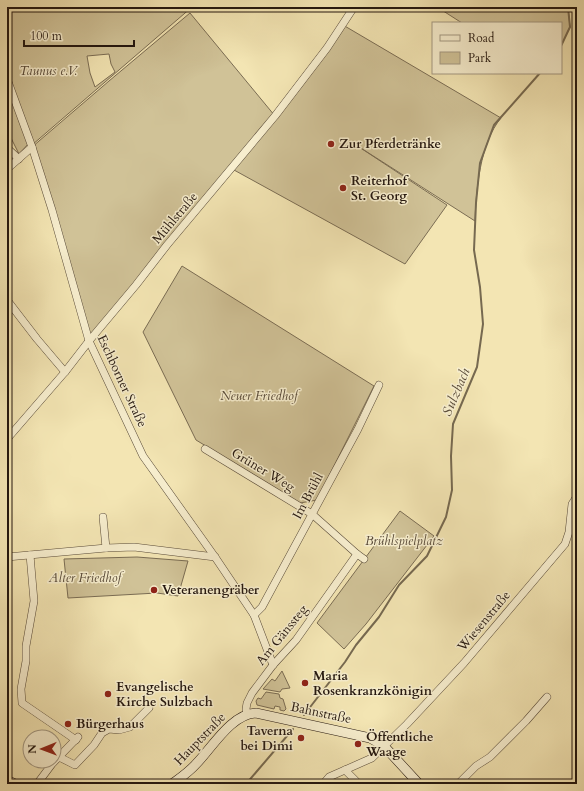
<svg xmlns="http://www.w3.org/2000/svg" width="584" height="791" viewBox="0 0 584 791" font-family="Cardo,serif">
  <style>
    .green { fill: #d0c297; stroke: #7a6c53; fill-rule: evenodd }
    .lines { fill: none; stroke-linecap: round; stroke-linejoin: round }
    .stream { stroke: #766950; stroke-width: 2 }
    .street-casing { stroke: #584a38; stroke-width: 8 }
    .secondary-casing { stroke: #24170f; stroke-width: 10 }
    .street { stroke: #f7eece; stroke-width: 7 }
    .secondary { stroke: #f7eece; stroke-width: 9 }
    .poi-dot { fill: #8f2418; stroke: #f7eece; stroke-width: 1.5 }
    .labels { text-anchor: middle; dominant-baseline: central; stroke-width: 3; stroke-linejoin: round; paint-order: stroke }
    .park-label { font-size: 13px; font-style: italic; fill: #584a38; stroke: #f7eece }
    .poi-label { font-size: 13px; font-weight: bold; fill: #24170f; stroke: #f7eece; text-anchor: start }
    .street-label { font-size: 13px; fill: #24170f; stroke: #f7eece }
    .water-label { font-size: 14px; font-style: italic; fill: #5b4d3a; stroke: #f7eece }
  </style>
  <rect width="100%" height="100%" fill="#f3e5b3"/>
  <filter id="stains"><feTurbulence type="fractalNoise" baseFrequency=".005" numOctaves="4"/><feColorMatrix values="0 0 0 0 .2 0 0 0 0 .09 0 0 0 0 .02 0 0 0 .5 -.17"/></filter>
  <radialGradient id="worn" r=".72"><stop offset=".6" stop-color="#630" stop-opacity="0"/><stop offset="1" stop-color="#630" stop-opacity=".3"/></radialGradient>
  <g class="green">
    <path d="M 7,7 L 192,7 L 32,145 L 7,79 ZM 109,54 L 111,64 L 115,72 L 95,87 L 90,73 L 87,56 Z"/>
    <polygon points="437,7 568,7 570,27 561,46 561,23 462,23"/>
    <path d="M 190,13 L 275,116 L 343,25 L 501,118 C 480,143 476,190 475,221 L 353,143 L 447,205 L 405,264 L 234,170 L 89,341 L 32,147 L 109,81 Z"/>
    <polygon points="9,90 29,143 19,154 7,130 7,91"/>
    <polygon points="182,266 374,386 317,500 300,503 196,440 143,332"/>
    <polygon points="400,511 434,536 366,624 344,649 317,623"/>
    <polygon points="137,557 188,561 178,596 157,593 68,598 64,559"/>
    <polygon points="282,671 290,688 282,689 280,692 263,689 272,679 275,681"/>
    <polygon points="266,692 279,694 280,698 283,699 286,709 284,711 280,710 280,707 275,706 274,709 257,705 256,701 258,698 261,699"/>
  </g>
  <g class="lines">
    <g class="stream">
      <polyline points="561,46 570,27 568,7"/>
      <polyline points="304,715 345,662 356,645 379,617 399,585 427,556 446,517 452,490 451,456 453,424 477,367 483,324 480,287 474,250 476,203 480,163 494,125 540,73"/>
      <polyline points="246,784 293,729"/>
    </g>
    <g class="street-casing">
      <g id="street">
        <polyline points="7,79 32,147 52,210 89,341 143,456 215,557 254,615 273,665"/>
        <polyline points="7,148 19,159"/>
        <polyline points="7,169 32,147"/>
        <polyline points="7,300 37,339 65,372"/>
        <polyline points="7,439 65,372 89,341 136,285 167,245 275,116 327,48 354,7"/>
        <polyline points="205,449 312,514 357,554 364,559"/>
        <polyline points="103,517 106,548"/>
        <polyline points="30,555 34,601 26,646 26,661 21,689 22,703 76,740"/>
        <polyline points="7,557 106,548 134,547 215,557"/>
        <polyline points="254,615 262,607 358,429 379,385"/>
        <polyline points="247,714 246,709 247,703 252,693 273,665 296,640 357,554"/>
        <polyline points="59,757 75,765 94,745 102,733 109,729 119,730 130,727 149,708"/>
        <polyline points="345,770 359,784"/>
        <polyline points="37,784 52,764 78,737"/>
        <polyline points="323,784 329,777 372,758 407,724 464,663 565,544 569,532 572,504 577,496"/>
        <polyline points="458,784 476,766 490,757 526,721 547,697"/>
      </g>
    </g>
    <g class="secondary-casing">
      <g id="secondary">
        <polyline points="7,780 15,784"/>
        <path d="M 172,784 C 180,778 189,772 196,764 C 212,748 231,714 256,713 L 370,738 L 384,746 L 419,784"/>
      </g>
    </g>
    <use href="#street" class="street"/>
    <use href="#secondary" class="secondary"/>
  </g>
  <g class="poi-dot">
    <circle cx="331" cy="144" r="4"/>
    <circle cx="343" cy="188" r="4"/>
    <circle cx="154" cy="590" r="4"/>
    <circle cx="305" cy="683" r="4"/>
    <circle cx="108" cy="694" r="4"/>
    <circle cx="68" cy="724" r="4"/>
    <circle cx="301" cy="738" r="4"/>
    <circle cx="358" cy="744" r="4"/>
  </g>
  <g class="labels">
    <g class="park-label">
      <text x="48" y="71">Taunus e.V.</text>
      <text x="259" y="396">Neuer Friedhof</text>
      <text x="404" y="541">Brühlspielplatz</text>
      <text x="85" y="578">Alter Friedhof</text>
    </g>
    <g class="poi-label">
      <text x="339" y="144">Zur Pferdetränke</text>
      <text x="351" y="181">Reiterhof<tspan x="351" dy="15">St. Georg</tspan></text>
      <text x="162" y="590">Veteranengräber</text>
      <text x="313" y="676">Maria<tspan x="313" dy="15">Rosenkranzkönigin</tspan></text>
      <text x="116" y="687">Evangelische<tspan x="116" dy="15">Kirche Sulzbach</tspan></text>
      <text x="76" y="724">Bürgerhaus</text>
      <text x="293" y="731" text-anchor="end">Taverna<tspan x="293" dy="15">bei Dimi</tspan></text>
      <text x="366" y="737">Öffentliche<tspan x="366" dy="15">Waage</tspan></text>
    </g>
    <g class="street-label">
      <text transform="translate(175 218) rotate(-50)">Mühlstraße</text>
      <text transform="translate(122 381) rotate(65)">Eschborner Straße</text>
      <text transform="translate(263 470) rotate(31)">Grüner Weg</text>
      <text transform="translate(308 496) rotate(-62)">Im Brühl</text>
      <text transform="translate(484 621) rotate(-50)">Wiesenstraße</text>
      <text transform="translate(282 635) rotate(-51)">Am Gänssteg</text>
      <text transform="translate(321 713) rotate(12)">Bahnstraße</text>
      <text transform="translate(200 739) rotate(-46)">Hauptstraße</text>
    </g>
    <g class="water-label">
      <text transform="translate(456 392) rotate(-67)">Sulzbach</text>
    </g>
  </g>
  <rect width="584" height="791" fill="none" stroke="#f3e5b3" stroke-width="24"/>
  <rect x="8" y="8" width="568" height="775" fill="none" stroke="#24170f" stroke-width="2"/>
  <rect x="12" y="12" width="560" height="767" fill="none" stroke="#24170f"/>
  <rect x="432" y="22" width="130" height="52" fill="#f7eece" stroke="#a39882"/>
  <rect x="440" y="35" width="20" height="6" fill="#f7eece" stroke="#a39882"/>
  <text x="468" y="42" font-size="12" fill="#24170f">Road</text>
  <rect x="440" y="52" width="20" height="12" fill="#d0c297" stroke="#a39882"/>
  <text x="468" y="62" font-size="12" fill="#24170f">Park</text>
  <g transform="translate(42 749) rotate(269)"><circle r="19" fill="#f7eece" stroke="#a39882"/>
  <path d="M0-3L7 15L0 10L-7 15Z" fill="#8f2418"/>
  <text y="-6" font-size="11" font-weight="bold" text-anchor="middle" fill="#24170f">N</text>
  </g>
  <path d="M24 40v6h110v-6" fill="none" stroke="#24170f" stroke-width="2"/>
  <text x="30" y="40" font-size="12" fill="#24170f" stroke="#f7eece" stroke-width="3" paint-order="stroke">100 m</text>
  <rect width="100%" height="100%" filter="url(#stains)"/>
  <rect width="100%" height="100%" fill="url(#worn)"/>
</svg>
